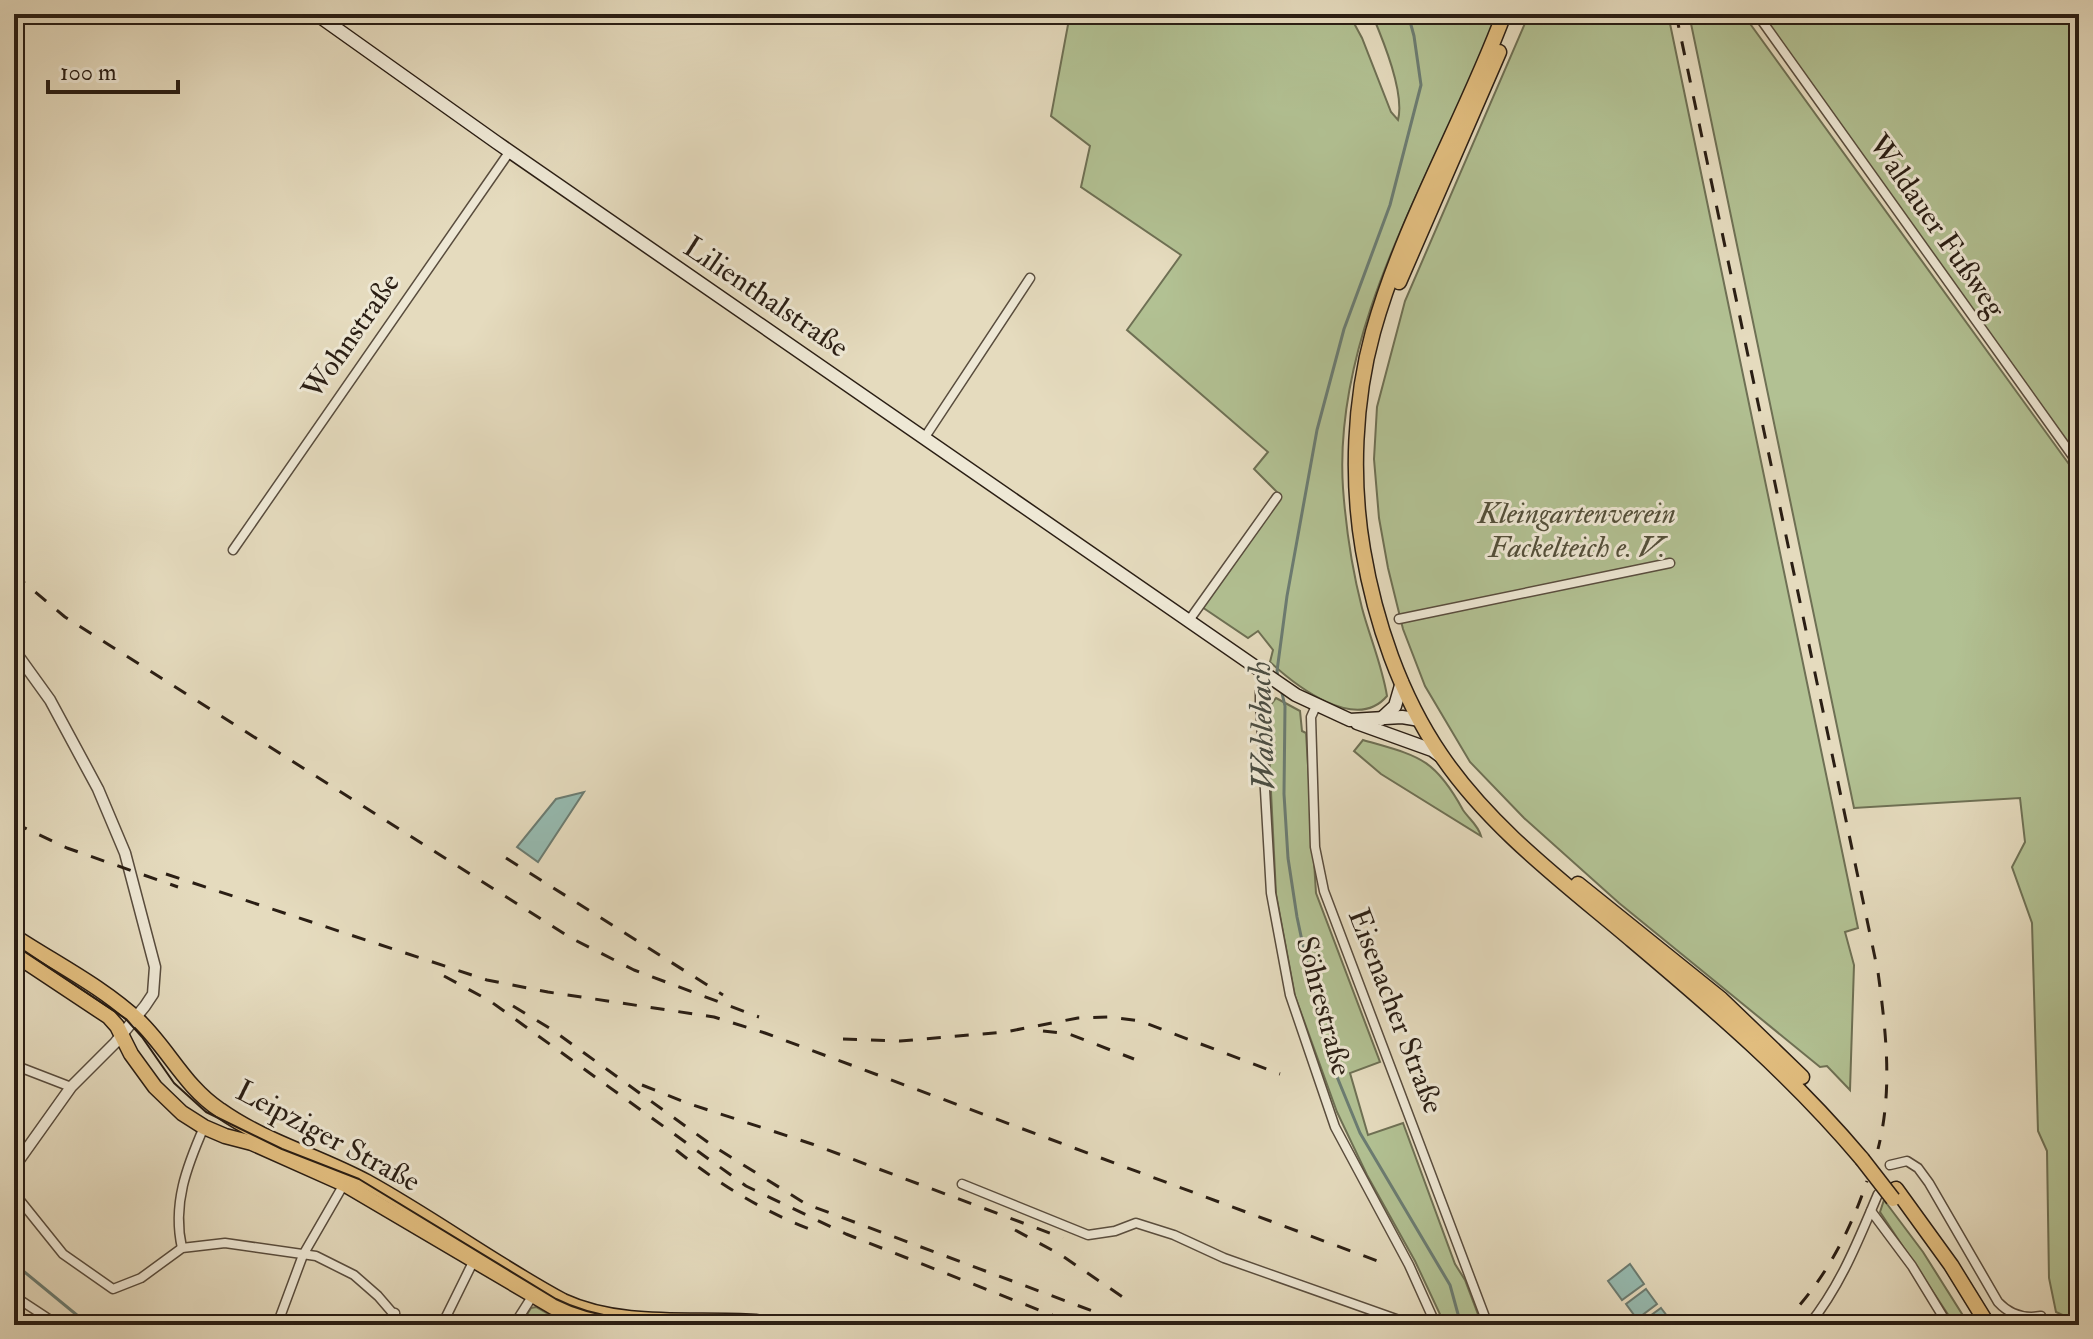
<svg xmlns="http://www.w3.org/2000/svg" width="2093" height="1339" viewBox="0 0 2093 1339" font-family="'IM FELL Double Pica',serif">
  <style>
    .green { fill: #b2c193; stroke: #6e7054; stroke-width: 2 }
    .water { fill: #96bbb1; stroke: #6b7c72; stroke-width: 2 }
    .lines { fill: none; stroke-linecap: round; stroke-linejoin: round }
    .stream { stroke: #6b7c72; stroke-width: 3 }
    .minor-casing { stroke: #594d3e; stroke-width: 11 }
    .tertiary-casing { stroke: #594d3e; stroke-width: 13 }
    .secondary-casing { stroke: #2a1e14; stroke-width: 15 }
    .primary-casing { stroke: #2a1e14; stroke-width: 17 }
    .minor { stroke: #eee8d5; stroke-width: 8 }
    .tertiary { stroke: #eee8d5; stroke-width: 10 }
    .secondary { stroke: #eee8d5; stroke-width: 12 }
    .primary { stroke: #e2be7f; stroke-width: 14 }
    .tram { stroke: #2a1e14; stroke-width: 2 }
    .rail { stroke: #2a1e14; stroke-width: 3; stroke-dasharray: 14 14; stroke-linecap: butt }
    .primary-bridge-casing { stroke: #2a1e14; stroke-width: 17; stroke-linecap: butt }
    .primary-bridge { stroke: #e2be7f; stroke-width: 14 }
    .labels { text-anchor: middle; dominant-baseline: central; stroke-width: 6; stroke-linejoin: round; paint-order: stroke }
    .street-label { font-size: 30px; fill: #2a1e14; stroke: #eee8d5 }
    .park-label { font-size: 30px; font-style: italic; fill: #534f3a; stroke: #eee8d5 }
    .water-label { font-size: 32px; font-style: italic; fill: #4a4d43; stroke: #eee8d5 }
  </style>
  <rect width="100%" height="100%" fill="#e5dbbe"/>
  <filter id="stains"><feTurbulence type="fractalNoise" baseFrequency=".0025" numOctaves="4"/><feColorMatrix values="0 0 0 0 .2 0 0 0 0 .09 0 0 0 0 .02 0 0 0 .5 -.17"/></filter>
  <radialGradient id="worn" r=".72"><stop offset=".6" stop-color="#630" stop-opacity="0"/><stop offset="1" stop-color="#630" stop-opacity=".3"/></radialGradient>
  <g class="green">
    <path d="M 1070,14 L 1349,14 L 1362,38 L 1391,112 L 1398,120 C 1405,93 1383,40 1372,14 L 1499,14 C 1440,162 1332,323 1343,488 C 1346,529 1352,569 1362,608 C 1370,638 1382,665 1387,696 C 1356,733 1296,686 1270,662 L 1273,650 L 1258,631 L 1248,638 L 1202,607 L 1279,494 L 1254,469 L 1268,452 L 1127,330 L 1181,255 L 1081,187 L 1090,146 L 1051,116 Z"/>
    <polygon points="1529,14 1668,14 1858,928 1845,932 1854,965 1850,1090 1827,1066 1820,1067 1619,903 1524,818 1470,762 1425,686 1403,629 1388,568 1379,518 1374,459 1377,407 1405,301"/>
    <polygon points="1689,14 1743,14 2079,478 2079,1305 2067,1317 2056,1312 2049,1278 2047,1151 2038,1131 2032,923 2012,867 2025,842 2020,798 1854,808"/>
    <polygon points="1761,14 2079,14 2079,458"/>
    <polygon points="1276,698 1300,711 1302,731 1306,733 1316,893 1380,1062 1350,1073 1368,1135 1403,1123 1455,1264 1465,1280 1482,1325 1445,1325 1415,1261 1367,1175 1337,1112 1295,996 1276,894 1267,710"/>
    <path d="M 1363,740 C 1418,756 1434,757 1463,810 C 1469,819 1478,825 1481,836 L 1381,774 L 1354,751 Z"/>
    <polygon points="1884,1200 1923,1252 1969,1325 1955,1325 1880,1212"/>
    <polygon points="536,1307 557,1319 542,1325 520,1325 522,1322 526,1324 529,1318 526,1316 531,1308"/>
  </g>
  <g class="water">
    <polygon points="584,792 538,862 517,847 556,799"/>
    <polygon points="1630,1264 1644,1284 1622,1300 1608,1281"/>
    <polygon points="1646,1289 1657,1304 1637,1319 1626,1304"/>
    <polygon points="1661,1308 1674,1325 1639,1325 1639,1324"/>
  </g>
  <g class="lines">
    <g class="stream">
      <polyline points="1278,677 1277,671 1287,596 1317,430 1344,329 1390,205 1421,85 1414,36 1408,14"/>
      <polyline points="1281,689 1285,706 1284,794 1288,858 1297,917 1324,1045 1360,1133 1450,1285 1461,1325"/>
      <polyline points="14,1259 16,1265 89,1325"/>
    </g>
    <g class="minor-casing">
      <g id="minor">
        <polyline points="1757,14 2079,465"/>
        <polyline points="925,437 1030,278"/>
        <polyline points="233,550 510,151"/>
        <polyline points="1190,619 1277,497"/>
        <polyline points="1399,619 1670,563"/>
        <polyline points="1269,676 1260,692 1260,704 1271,893 1290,995 1335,1127 1409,1265 1436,1325"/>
        <polyline points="1316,706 1311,717 1315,847 1324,891 1488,1325"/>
        <polyline points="14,1065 71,1087"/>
        <path d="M 1890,1165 L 1907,1161 L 1918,1168 L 1929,1183 L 1998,1302 C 2010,1315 2024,1319 2041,1316"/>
        <polyline points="962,1184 1088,1235 1115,1231 1136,1223 1174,1235 1224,1258 1413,1325"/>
        <polyline points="14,1193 63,1254 113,1289 141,1278 182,1248 225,1243 316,1256 354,1275 378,1296 403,1325"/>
        <polyline points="1871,1211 1912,1266 1948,1325"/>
        <path d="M 182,1248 C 172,1204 187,1166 204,1127"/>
        <polyline points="14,1296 58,1325"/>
        <polyline points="277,1325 303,1255 344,1184"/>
        <polyline points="387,1325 395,1313"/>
        <polyline points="442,1325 474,1260"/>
        <polyline points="514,1325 535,1292"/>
        <path d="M 1809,1325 C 1841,1285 1858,1241 1878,1194"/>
      </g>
    </g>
    <g class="tertiary-casing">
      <polyline id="tertiary" points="14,650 50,700 98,789 125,853 155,967 153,994 145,1006 115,1043 71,1087 14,1167"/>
    </g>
    <g class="secondary-casing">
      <g id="secondary">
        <polyline points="316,14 496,142 1296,695 1350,720 1402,717 1420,720"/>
        <polyline points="1381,719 1395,706 1402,682"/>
        <polyline points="1357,723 1432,750 1443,758"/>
      </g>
    </g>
    <g class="primary-casing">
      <g id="primary">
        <path d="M 1504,14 C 1464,121 1404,221 1373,332 C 1354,401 1351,480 1363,550 C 1375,621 1400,695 1441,755 C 1491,829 1566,884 1633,941 C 1716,1011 1792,1076 1862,1159"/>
        <polyline points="1399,282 1499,52"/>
        <polyline points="1578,884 1721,999 1802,1077"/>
        <path d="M 14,936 C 55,963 103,987 139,1021 C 169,1050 185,1087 220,1110 C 265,1142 319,1156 367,1182 C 434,1219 496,1265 563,1301 C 621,1328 693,1318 755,1322 L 774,1325"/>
        <polyline points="14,954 109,1017 117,1026 131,1054 155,1087 182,1113 204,1127 225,1136 252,1143 344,1184 553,1307 580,1318 611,1325"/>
        <polyline points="1896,1189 1951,1265 1988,1325"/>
      </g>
    </g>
    <use href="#minor" class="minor"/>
    <use href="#tertiary" class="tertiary"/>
    <use href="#secondary" class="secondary"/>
    <use href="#primary" class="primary"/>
    <path class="tram" d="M 14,944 L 126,1019 L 142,1037 L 174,1083 L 206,1112 L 282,1149 L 359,1179 L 556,1299 C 619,1331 691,1316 759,1325"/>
    <g class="rail">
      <path d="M 1676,14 L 1878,972 C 1886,1032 1893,1090 1878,1149"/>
      <polyline points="14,574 65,617 571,938 634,970 759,1017"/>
      <polyline points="14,823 67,848 178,887"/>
      <polyline points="506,858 723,995"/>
      <polyline points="166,874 487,980 548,992 714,1017 765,1033 1383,1263"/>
      <polyline points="444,976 490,1001 746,1186 846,1234 1077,1325"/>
      <polyline points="513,1006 551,1029 713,1146 806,1204 1130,1325"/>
      <polyline points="1043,1031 1069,1034 1134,1059"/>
      <polyline points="843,1039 900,1041 1005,1032 1078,1018 1109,1017 1140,1021 1280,1074"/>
      <polyline points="642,1085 687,1103 812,1144 1063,1238"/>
      <path d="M 676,1150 C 720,1185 764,1212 817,1232"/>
      <polyline points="1015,1230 1061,1255 1130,1302"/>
      <polyline points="1163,1319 1177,1325"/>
      <polyline points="1256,1325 1257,1325"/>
      <path d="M 1781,1325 C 1822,1285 1849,1235 1867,1181"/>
    </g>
    <g class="primary-bridge-casing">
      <polyline id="primary-bridge" points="1862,1159 1893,1199"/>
    </g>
    <use href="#primary-bridge" class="primary-bridge"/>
  </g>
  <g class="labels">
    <g class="street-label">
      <text transform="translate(1937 226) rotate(55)">Waldauer Fußweg</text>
      <text transform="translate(766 297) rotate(34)">Lilienthalstraße</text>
      <text transform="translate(351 336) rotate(-55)">Wohnstraße</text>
      <text transform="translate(1324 1006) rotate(75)">Söhrestraße</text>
      <text transform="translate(1396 1011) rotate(69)">Eisenacher Straße</text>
      <text transform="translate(328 1136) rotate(28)">Leipziger Straße</text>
    </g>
    <g class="park-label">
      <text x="1577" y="513">Kleingartenverein<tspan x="1577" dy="34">Fackelteich e. V.</tspan></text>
    </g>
    <g class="water-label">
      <text transform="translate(1262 726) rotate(-92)">Wahlebach</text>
    </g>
  </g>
  <rect width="2093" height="1339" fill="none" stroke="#e5dbbe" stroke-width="48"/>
  <rect x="16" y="16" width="2061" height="1307" fill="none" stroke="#2a1e14" stroke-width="4"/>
  <rect x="24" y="24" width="2045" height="1291" fill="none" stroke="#2a1e14" stroke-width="2"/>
  <path d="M48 80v12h130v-12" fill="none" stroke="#2a1e14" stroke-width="4"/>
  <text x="60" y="80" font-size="24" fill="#2a1e14" stroke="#eee8d5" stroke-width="6" paint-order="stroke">100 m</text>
  <rect width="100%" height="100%" filter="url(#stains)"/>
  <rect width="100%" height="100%" fill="url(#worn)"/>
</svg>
